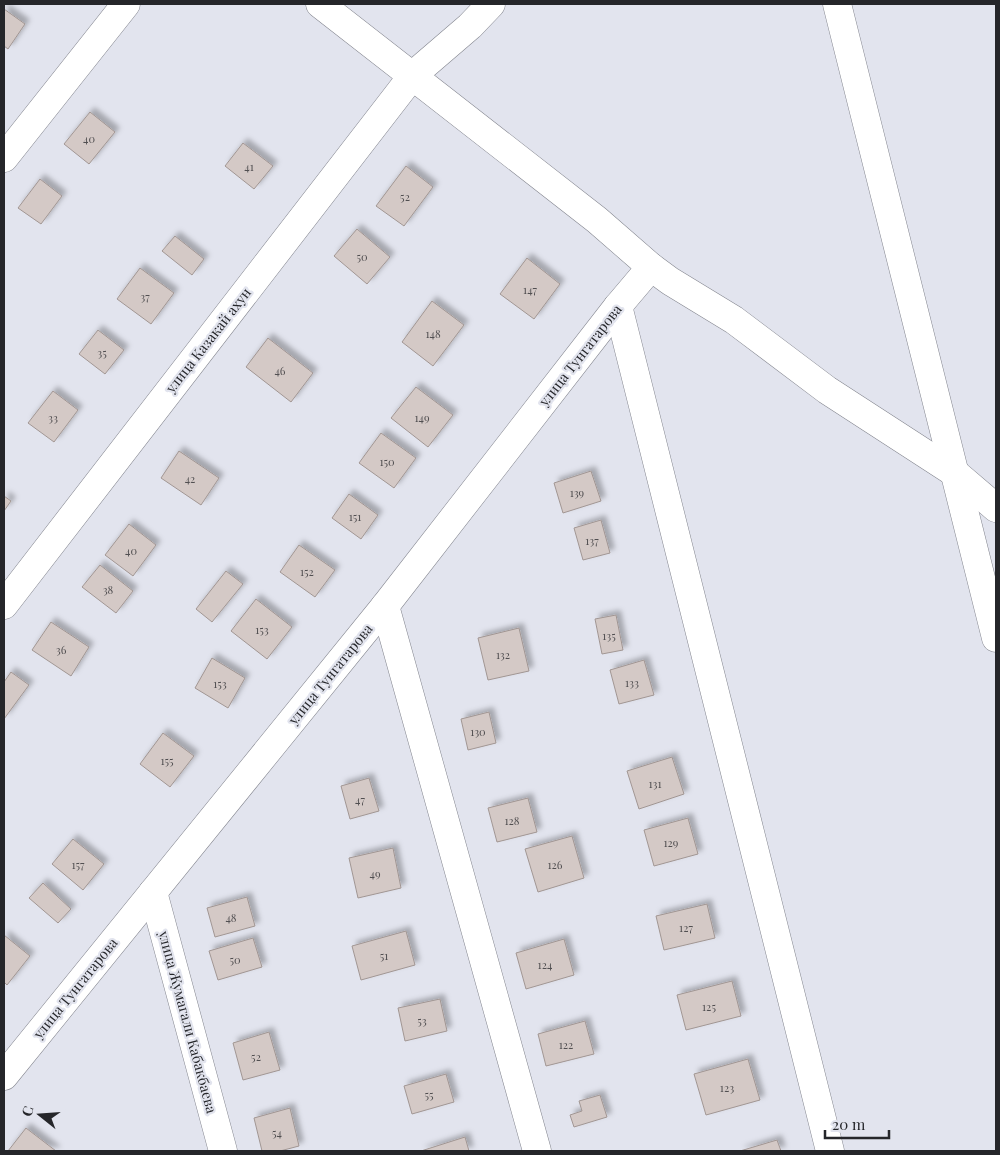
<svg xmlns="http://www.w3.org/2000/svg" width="1000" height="1155" viewBox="0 0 1000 1155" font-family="'Playfair Display',serif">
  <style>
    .building { fill: #d4c9c6; stroke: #a19693; filter: url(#shadow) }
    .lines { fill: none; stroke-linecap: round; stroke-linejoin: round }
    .minor-casing { stroke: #83858e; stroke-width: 29 }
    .minor { stroke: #fff; stroke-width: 28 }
    .labels { text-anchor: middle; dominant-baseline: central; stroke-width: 4.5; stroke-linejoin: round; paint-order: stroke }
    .number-label { font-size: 11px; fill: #514f51 }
    .street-label { font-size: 14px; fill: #25262a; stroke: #e2e4ee }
  </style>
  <defs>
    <filter id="shadow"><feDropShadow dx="4.5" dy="-4.5" stdDeviation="2.5" flood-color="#0004"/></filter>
  </defs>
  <rect width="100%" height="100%" fill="#e2e4ee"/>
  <g class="building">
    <polygon points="4,9 25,24 8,49 4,46"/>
    <polygon points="90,112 115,132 89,164 64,144"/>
    <polygon points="243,143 273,166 254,189 225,166"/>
    <polygon points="406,166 433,187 404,226 376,206"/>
    <polygon points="40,179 62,196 41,224 18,208"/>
    <polygon points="357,229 390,257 367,284 334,256"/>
    <polygon points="175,236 204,259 192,275 162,251"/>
    <polygon points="527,258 560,284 534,319 500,294"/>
    <polygon points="140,268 174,293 151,324 117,299"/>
    <polygon points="432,301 464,325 433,366 402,342"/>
    <polygon points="98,330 124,350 105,374 79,354"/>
    <polygon points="268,338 313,373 291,402 246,367"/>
    <polygon points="416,387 453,415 428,447 391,418"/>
    <polygon points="53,391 78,410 54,442 28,423"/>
    <polygon points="381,433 416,458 394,488 359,463"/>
    <polygon points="179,451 219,478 201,505 161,478"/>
    <polygon points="591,471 601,501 563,513 554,483"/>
    <polygon points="349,494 378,515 361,539 332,518"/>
    <polygon points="4,496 11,501 4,511"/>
    <polygon points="601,520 610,553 583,560 574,528"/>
    <polygon points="129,524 156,545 133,576 105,555"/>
    <polygon points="299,545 335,570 315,597 280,572"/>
    <polygon points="100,565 133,591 116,613 82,587"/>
    <polygon points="226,571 243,584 212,622 196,609"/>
    <polygon points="256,599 292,627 267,659 231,631"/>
    <polygon points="616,615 623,650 602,654 595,619"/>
    <polygon points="51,622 89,647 71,676 32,650"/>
    <polygon points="519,628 529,671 488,680 478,638"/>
    <polygon points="212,658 245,678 228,708 195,688"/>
    <polygon points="644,660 654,695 619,704 610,670"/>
    <polygon points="11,672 29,685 4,719 4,682"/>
    <polygon points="489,712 496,743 468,750 461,719"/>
    <polygon points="163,733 194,756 170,787 140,764"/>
    <polygon points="672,757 684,794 639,809 627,771"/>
    <polygon points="369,778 379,811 350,819 341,786"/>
    <polygon points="528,798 537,832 497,842 488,808"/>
    <polygon points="688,818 698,854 654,866 644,830"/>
    <polygon points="572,836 584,878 538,892 525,849"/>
    <polygon points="73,839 104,864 83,890 52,864"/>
    <polygon points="393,848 401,888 358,898 349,858"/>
    <polygon points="43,883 71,909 58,923 29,898"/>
    <polygon points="247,897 255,926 215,937 207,908"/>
    <polygon points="707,904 715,938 664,950 656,916"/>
    <polygon points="406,931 415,965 361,980 352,946"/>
    <polygon points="4,935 30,956 7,985 4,982"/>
    <polygon points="253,938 262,967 218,980 209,951"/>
    <polygon points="564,939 574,975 526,989 516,953"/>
    <polygon points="732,981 741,1016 686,1030 677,995"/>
    <polygon points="440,999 447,1031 405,1041 398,1008"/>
    <polygon points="585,1021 594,1054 546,1066 538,1034"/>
    <polygon points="269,1032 280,1070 243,1080 233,1043"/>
    <polygon points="748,1059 760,1100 706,1115 694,1074"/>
    <polygon points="446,1074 454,1102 412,1114 404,1086"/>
    <polygon points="600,1095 607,1117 574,1127 570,1115 582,1111 579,1101"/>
    <polygon points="290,1108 299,1146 280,1151 262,1151 254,1118"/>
    <polygon points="26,1128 56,1151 8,1151"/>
    <polygon points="465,1137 469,1151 421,1151"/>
    <polygon points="777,1140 781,1151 740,1151"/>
  </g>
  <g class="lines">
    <g class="minor-casing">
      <g id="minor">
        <polyline points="320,4 597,220 651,267 670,281 734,320 827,390 955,473 996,508"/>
        <polyline points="837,4 996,638"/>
        <polyline points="4,158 126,4"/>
        <polyline points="618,306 830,1151"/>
        <polyline points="4,605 413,75 470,26 491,4"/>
        <polyline points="385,606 537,1151"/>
        <polyline points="153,892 223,1151"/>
        <polyline points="4,1076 385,606 618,306 651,267"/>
      </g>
    </g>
    <use href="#minor" class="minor"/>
  </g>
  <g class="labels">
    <g class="number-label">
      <text x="89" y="138">40</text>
      <text x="249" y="166">41</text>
      <text x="405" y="196">52</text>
      <text x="362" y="256">50</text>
      <text x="530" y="289">147</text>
      <text x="145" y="296">37</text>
      <text x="433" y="333">148</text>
      <text x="102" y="352">35</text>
      <text x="280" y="370">46</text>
      <text x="53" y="417">33</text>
      <text x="422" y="417">149</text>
      <text x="387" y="461">150</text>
      <text x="190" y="478">42</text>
      <text x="577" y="492">139</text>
      <text x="355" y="516">151</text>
      <text x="592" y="540">137</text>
      <text x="131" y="550">40</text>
      <text x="307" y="571">152</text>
      <text x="108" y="589">38</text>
      <text x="262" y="629">153</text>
      <text x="609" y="635">135</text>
      <text x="61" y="649">36</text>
      <text x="503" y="654">132</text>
      <text x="632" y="682">133</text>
      <text x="220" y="683">153</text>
      <text x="478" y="731">130</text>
      <text x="167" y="760">155</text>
      <text x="655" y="783">131</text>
      <text x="360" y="799">47</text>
      <text x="512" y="820">128</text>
      <text x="671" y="842">129</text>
      <text x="78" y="864">157</text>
      <text x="555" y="864">126</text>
      <text x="375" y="873">49</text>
      <text x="231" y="917">48</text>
      <text x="686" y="927">127</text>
      <text x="384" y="955">51</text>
      <text x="235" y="959">50</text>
      <text x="545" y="964">124</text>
      <text x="709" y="1006">125</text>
      <text x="422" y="1020">53</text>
      <text x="566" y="1044">122</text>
      <text x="256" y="1056">52</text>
      <text x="727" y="1087">123</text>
      <text x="429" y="1094">55</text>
      <text x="277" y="1132">54</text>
    </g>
    <g class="street-label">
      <text transform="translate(208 340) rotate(-52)">улица Казакай ахун</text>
      <text transform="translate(580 355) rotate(-52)">улица Тунгатарова</text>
      <text transform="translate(330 674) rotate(-51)">улица Тунгатарова</text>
      <text transform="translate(75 988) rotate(-51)">улица Тунгатарова</text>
      <text transform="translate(188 1022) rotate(75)">улица Жумагали Кабакбаева</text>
    </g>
  </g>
  <rect width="1000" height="1155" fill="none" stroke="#25262a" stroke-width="10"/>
  <g transform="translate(40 1115) rotate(287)" stroke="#e2e4ee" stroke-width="4" paint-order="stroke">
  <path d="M0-4L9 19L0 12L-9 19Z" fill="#25262a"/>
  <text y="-8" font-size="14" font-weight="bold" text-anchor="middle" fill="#25262a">С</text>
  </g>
  <path d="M825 1130v8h64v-8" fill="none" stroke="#25262a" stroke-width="2.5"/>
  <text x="832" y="1130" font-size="15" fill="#25262a" stroke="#e2e4ee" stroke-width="4" paint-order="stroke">20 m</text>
</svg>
